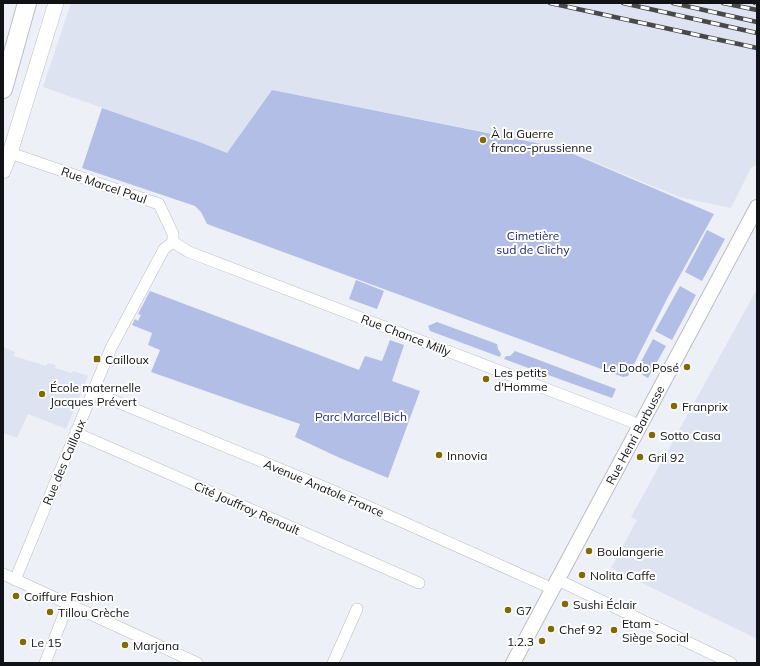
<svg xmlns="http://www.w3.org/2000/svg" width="760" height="666" viewBox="0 0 760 666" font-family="Mulish,sans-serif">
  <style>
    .built { fill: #dee3f2 }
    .green { fill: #b3bee6 }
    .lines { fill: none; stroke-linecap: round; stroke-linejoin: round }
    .minor-casing { stroke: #bbbdc5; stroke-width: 12 }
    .tertiary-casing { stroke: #bbbdc5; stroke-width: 16 }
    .secondary-casing { stroke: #bbbdc5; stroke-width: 16 }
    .trunk-casing { stroke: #bbbdc5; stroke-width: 20 }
    .minor { stroke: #fff; stroke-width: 11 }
    .tertiary { stroke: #fff; stroke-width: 14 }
    .secondary { stroke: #fff; stroke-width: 15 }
    .trunk { stroke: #fff; stroke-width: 18 }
    .rail-casing { stroke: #48494d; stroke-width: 4.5 }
    .rail { stroke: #fefefe; stroke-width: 3; stroke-dasharray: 9; stroke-linecap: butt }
    .poi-dot { fill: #826a03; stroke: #fefefe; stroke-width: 1.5 }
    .labels { text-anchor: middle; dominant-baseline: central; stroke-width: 4; stroke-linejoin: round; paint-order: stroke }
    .poi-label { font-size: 12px; fill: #111215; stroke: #fefefe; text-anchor: start }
    .street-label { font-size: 12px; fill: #111215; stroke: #fefefe }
    .park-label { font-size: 12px; fill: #242d6f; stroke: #fefefe }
  </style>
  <rect width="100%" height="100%" fill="#eef0f8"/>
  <g class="built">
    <polygon points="71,3 757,3 757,164 751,168 731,208 679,197 556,146 272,90 227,154 202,143 43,87"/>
    <polygon points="757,289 757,639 611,568 637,520 631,517"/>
    <polygon points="3,347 15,352 14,356 46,366 48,363 56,365 55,368 72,373 73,371 88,376 66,429 28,414 17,438 3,433"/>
  </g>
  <g class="green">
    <polygon points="272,90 557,147 714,214 668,297 628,376 623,377 207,224 201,212 195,206 82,168 102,108 202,143 227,153"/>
    <polygon points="707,230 725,239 702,281 685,272"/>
    <polygon points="356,280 384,291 377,309 349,299"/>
    <polygon points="680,286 696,295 672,340 655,331"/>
    <polygon points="150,291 359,370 365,356 382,361 390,340 404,345 392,381 420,391 388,478 340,458 295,437 300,424 151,372 160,350 148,345 152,333 132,325 135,319 138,321 141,315 138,314"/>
    <polygon points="437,322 497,344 498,349 501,354 500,357 430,331 428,326"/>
    <polygon points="653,339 666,346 648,378 636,371"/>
    <polygon points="515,351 616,389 612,398 504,359 506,356 510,356"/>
  </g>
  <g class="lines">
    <g class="minor-casing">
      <g id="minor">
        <polyline points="10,153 159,204 173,234 173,242"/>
        <polyline points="173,242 189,252 630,421 640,426"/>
        <polyline points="93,392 331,490 553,589"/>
        <polyline points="76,431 83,436 419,583"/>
        <polyline points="3,574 197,663"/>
        <polyline points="15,580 111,348 164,249 173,242"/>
        <polyline points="558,580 731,663"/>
        <polyline points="45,663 68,604"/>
        <polyline points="333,663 357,609"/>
      </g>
    </g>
    <g class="tertiary-casing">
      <polyline id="tertiary" points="513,663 757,207"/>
    </g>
    <g class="secondary-casing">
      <polyline id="secondary" points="3,171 10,153 56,3"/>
    </g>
    <g class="trunk-casing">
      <polyline id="trunk" points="3,89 27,3"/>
    </g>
    <use href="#minor" class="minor"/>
    <use href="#tertiary" class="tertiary"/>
    <use href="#secondary" class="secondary"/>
    <use href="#trunk" class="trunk"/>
    <g class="rail-casing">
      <g id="rail">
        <polyline points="550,3 757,48"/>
        <polyline points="623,3 757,33"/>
        <polyline points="673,3 757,22"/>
        <polyline points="723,3 757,10"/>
        <polyline points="755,3 757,3"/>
      </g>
    </g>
    <use href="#rail" class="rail"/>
  </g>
  <g class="poi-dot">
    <circle cx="483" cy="140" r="4"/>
    <rect x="93" y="355" width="8" height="8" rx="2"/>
    <circle cx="687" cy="367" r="4"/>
    <circle cx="486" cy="379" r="4"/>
    <circle cx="42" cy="394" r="4"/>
    <circle cx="674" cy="406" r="4"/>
    <circle cx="652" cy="435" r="4"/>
    <circle cx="439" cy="455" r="4"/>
    <circle cx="640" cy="457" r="4"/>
    <circle cx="589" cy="551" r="4"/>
    <circle cx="582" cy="575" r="4"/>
    <circle cx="16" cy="596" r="4"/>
    <circle cx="565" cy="604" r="4"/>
    <circle cx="508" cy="610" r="4"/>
    <circle cx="50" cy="612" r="4"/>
    <circle cx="551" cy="629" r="4"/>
    <circle cx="614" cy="630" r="4"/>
    <circle cx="542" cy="641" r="4"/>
    <circle cx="23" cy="642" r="4"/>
    <circle cx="125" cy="645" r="4"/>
  </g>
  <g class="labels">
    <g class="poi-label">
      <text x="491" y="133">À la Guerre<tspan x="491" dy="14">franco-prussienne</tspan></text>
      <text x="105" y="359">Cailloux</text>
      <text x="679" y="367" text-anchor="end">Le Dodo Posé</text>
      <text x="494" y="372">Les petits<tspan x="494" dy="14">d'Homme</tspan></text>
      <text x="50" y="387">École maternelle<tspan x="50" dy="14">Jacques Prévert</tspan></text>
      <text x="682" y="406">Franprix</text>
      <text x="660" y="435">Sotto Casa</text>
      <text x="447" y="455">Innovia</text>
      <text x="648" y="457">Gril 92</text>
      <text x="597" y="551">Boulangerie</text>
      <text x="590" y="575">Nolita Caffe</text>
      <text x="24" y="596">Coiffure Fashion</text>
      <text x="573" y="604">Sushi Éclair</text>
      <text x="516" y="610">G7</text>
      <text x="58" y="612">Tillou Crèche</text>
      <text x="622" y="623">Etam -<tspan x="622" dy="14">Siège Social</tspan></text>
      <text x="559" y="629">Chef 92</text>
      <text x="534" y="641" text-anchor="end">1.2.3</text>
      <text x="31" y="642">Le 15</text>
      <text x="133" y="645">Marjana</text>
    </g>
    <g class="street-label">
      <text transform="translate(104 185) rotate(19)">Rue Marcel Paul</text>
      <text transform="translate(406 335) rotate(21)">Rue Chance Milly</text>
      <text transform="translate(635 435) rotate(-62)">Rue Henri Barbusse</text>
      <text transform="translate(64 462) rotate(-67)">Rue des Cailloux</text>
      <text transform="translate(324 488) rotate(23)">Avenue Anatole France</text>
      <text transform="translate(247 508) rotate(24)">Cité Jouffroy Renault</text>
    </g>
    <g class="park-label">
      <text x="533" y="235">Cimetière<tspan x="533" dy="14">sud de Clichy</tspan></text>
      <text x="361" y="416">Parc Marcel Bich</text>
    </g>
  </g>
  <rect width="760" height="666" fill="none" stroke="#111215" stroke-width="8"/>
</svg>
